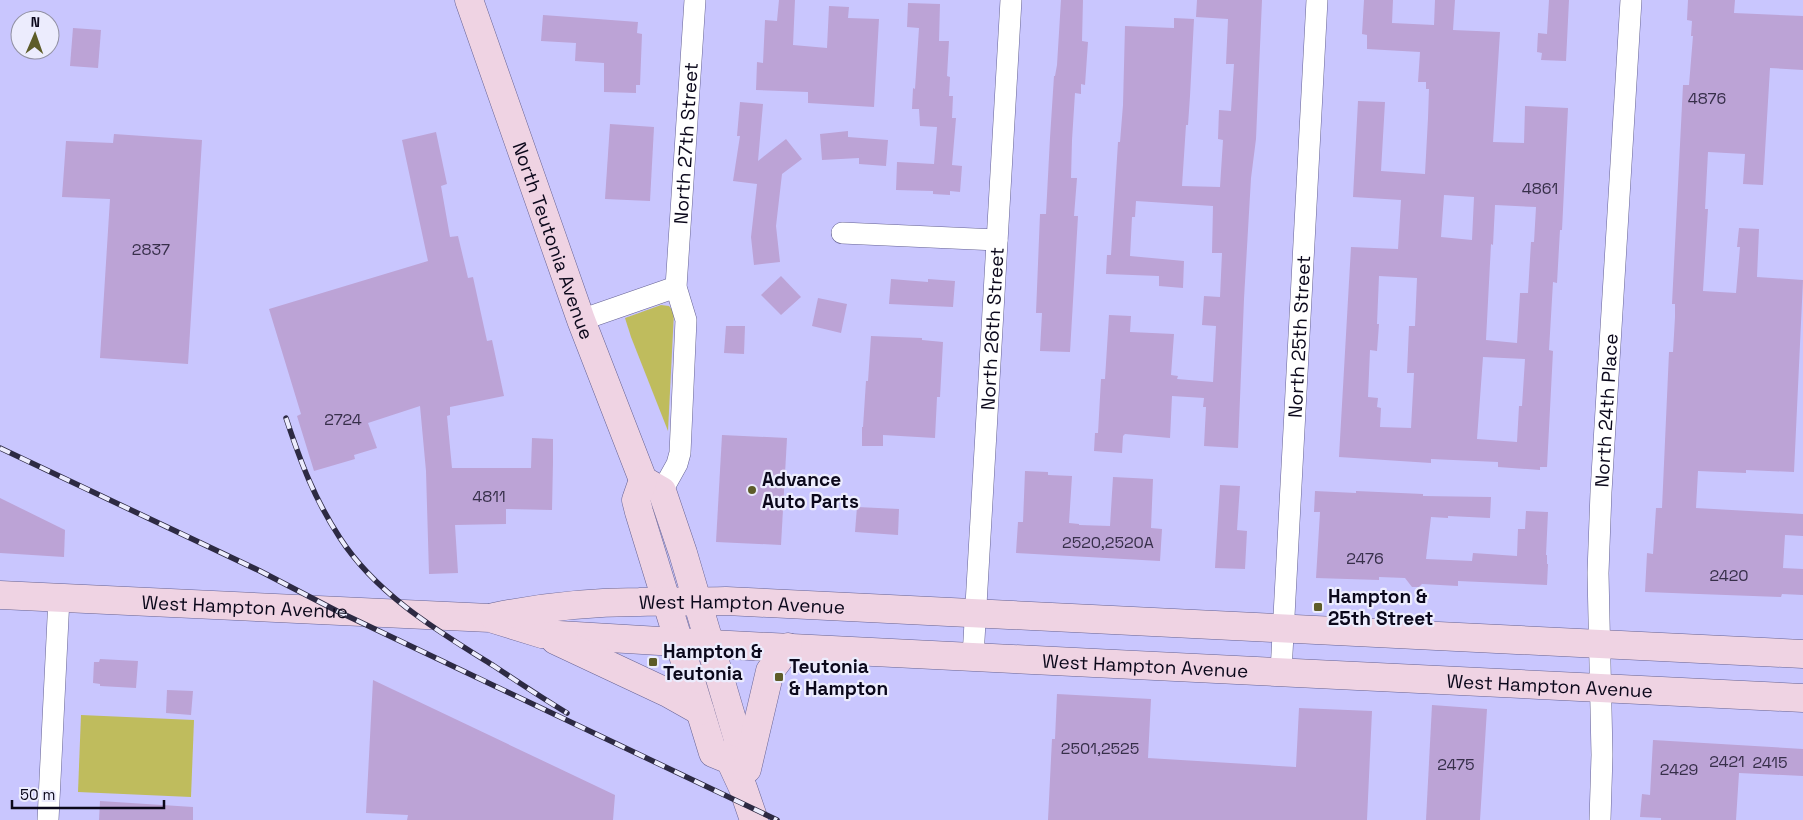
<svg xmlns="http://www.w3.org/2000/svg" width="1803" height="820" viewBox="0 0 1803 820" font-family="'Space Grotesk',sans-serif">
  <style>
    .green { fill: #bfbc5d }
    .building { fill: #bca3d6; fill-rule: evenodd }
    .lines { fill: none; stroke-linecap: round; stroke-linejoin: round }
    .street-casing { stroke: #666394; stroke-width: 22 }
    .secondary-casing { stroke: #666394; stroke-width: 29 }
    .street { stroke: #fff; stroke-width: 21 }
    .secondary { stroke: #efd3e3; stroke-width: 28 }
    .rail-casing { stroke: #2d2a43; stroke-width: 5.5 }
    .rail { stroke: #ececfd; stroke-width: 4; stroke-dasharray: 11; stroke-linecap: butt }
    .poi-dot { fill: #5d5c28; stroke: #ececfd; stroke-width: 2 }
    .labels { text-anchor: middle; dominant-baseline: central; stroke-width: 4.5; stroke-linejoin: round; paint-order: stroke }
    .number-label { font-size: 16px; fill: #372f4a }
    .street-label { font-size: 19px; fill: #0b081b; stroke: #ececfd }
    .poi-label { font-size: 19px; font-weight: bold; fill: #0b081b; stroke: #ececfd; text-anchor: start }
  </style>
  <rect width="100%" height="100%" fill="#c9c6fe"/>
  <g class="green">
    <polygon points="661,305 669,306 674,312 668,431 631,337 625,318"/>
    <polygon points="81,715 194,720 191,797 78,792"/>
  </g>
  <g class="building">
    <polygon points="779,0 795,0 793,45 827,48 829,6 849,7 848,18 879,19 874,107 808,103 808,92 756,90 757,62 763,63 765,20 777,21"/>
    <polygon points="1061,0 1083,0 1082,41 1088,42 1085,85 1081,84 1081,94 1075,93 1072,140 1071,178 1077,178 1074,216 1078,216 1070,352 1040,351 1042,313 1036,313 1040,214 1046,214 1050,138 1054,76 1055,76 1057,65"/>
    <polygon points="1197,0 1262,0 1256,139 1251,178 1244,299 1238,448 1204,446 1206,407 1203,407 1204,398 1172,396 1170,438 1125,434 1123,436 1122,453 1094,451 1095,433 1098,433 1101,379 1105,379 1109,315 1131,316 1130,332 1174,334 1171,375 1178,376 1177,379 1213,382 1216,326 1202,325 1204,296 1220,297 1222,253 1212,253 1213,206 1136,201 1135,217 1132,217 1130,256 1184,261 1183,288 1159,286 1159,276 1106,274 1107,255 1111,255 1118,142 1120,142 1123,105 1125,26 1174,28 1174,18 1194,19 1190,96 1188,125 1186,125 1182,186 1220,187 1223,140 1218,139 1219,110 1231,111 1234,64 1226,64 1228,19 1196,17"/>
    <path d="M 1364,0 L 1393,0 L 1392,23 L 1434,25 L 1435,0 L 1455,0 L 1453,30 L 1500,32 L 1493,142 L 1524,143 L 1525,106 L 1568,108 L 1562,230 L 1560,230 L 1557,283 L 1553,282 L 1549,350 L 1553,351 L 1547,467 L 1540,467 L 1540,470 L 1498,467 L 1498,462 L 1431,459 L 1431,463 L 1339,457 L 1351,247 L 1398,249 L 1401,200 L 1353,197 L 1358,101 L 1385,102 L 1381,171 L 1425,174 L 1428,118 L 1429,89 L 1426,89 L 1426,82 L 1418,82 L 1420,52 L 1367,49 L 1367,35 L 1362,34 ZM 1444,195 L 1474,197 L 1472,240 L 1441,237 ZM 1495,205 L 1536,207 L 1534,242 L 1531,242 L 1528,293 L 1520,293 L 1517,343 L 1486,340 L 1491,244 L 1493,245 ZM 1379,276 L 1417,278 L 1415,326 L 1409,326 L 1407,373 L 1414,373 L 1411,428 L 1380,427 L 1381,408 L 1377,407 L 1378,398 L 1368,397 L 1370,350 L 1377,351 L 1379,324 L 1377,324 ZM 1483,357 L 1525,359 L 1522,406 L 1519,406 L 1517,442 L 1477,439 Z"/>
    <polygon points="1549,0 1569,0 1566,61 1541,60 1542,53 1537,52 1538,33 1547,34"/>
    <polygon points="1688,0 1735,0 1734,13 1803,16 1803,70 1770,68 1763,185 1743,184 1745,154 1708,152 1705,209 1708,209 1703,291 1736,293 1740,247 1737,247 1739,228 1759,229 1757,277 1803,280 1794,472 1746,470 1746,473 1698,471 1696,508 1803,514 1803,536 1785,535 1783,568 1803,569 1803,595 1782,594 1781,597 1645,592 1647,553 1653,554 1656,508 1662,508 1669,352 1673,352 1675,317 1675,304 1672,304 1683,85 1689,85 1693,36 1691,36 1692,21 1687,20"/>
    <polygon points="908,3 940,4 939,41 949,41 947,76 950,77 949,96 953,96 952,118 956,118 952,165 962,166 960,192 950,191 950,195 933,194 933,191 896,190 897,162 934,164 937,127 920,126 919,109 912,109 913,88 915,89 919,28 907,27"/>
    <polygon points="543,15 638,22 637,33 642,34 640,85 636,85 636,93 604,92 604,63 575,61 576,43 541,41"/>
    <polygon points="73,28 101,30 98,68 70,66"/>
    <polygon points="740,102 763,104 758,161 786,139 802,159 782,174 776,226 780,262 754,265 751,237 757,184 733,181 740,136 737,136"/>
    <polygon points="610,124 654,127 650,201 605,199"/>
    <polygon points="848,131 848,137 888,140 886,166 859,164 859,158 822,160 820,134"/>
    <polygon points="436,132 447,184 441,186 450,237 458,236 468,278 473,277 487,341 492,340 504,396 450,407 450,415 447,416 452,468 531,468 532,438 553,439 553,462 552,510 506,509 506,524 455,525 458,573 429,574 426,471 420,406 368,423 377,448 354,455 355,459 314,471 297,416 301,414 269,309 428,261 402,140"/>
    <polygon points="114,134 202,140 188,364 100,358 110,199 62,197 66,141 113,143"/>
    <polygon points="781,276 801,297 781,315 761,295"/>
    <polygon points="891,279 928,282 928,279 955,281 953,307 889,304"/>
    <polygon points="818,298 847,304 841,333 812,326"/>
    <polygon points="726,326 745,326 744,354 724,353"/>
    <polygon points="871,336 922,338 922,340 943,342 940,397 937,397 935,438 883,435 883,446 862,446 862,427 863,427 866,381 868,381"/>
    <polygon points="722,435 787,438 781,545 716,542"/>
    <polygon points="1025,471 1048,472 1048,475 1072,476 1069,523 1079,524 1079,525 1110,526 1113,477 1153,479 1151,528 1162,529 1160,561 1016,553 1018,522 1023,522"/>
    <polygon points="1220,485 1240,486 1237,530 1247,531 1245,569 1215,568"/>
    <polygon points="1315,491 1356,493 1356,491 1423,494 1423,496 1491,497 1490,518 1448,516 1448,518 1431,517 1426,559 1472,561 1473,553 1517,556 1518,529 1525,529 1526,511 1548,512 1546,555 1547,555 1547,564 1548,564 1547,585 1458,581 1458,586 1422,584 1419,587 1412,587 1405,578 1379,577 1379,580 1316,578 1320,512 1314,512"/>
    <polygon points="0,498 65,530 64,557 0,553"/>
    <polygon points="857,507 899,509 898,535 855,532"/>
    <polygon points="100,659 138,661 136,688 100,686 100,684 93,683 94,662 99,662"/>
    <polygon points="373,680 615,795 613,820 407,820 408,815 366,813"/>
    <polygon points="167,690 193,691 191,715 166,713"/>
    <polygon points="1057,694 1151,699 1148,758 1296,767 1299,708 1372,711 1367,820 1048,820 1052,739 1055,739"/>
    <polygon points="1432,705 1487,709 1480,820 1426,820"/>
    <polygon points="1653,740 1803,749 1803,776 1739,773 1736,820 1661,820 1661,818 1640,817 1642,794 1650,795"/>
    <polygon points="100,801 193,807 193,820 99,820"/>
  </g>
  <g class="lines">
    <g class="street-casing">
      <g id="street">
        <polyline points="842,233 997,240"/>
        <polyline points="581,320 676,287"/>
        <path id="s1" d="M 662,491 L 677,464 L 680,453 L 686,320 L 676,287 L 695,0"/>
        <path id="s2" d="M 973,657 L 1011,0"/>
        <path id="s3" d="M 1281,672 L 1317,0"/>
        <polyline points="48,820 59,598"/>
        <path id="s4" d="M 1600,820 L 1602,755 L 1598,573 L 1601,492 L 1631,0"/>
      </g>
    </g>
    <g class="secondary-casing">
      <g id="secondary">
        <path id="s5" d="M 469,0 L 581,320 L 643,480 L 662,491 L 683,553 L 739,743 L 730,760"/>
        <polyline points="643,480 636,500 639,512 713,753 730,760 743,788 754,820"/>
        <path id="s6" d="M 0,595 L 490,618 L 542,634 L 710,644 L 1803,698"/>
        <path id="s7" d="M 494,617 C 542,607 590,602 639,602 C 668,601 697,602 726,601 L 1803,654"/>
        <polyline points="555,640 668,693 700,711"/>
        <polyline points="747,769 770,671 788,647"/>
      </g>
    </g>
    <use href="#street" class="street"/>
    <use href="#secondary" class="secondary"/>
    <g class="rail-casing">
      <g id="rail">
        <path d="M 286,418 C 301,463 314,498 340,538 C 377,595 438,631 494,666 C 518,682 542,698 567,713"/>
        <polyline points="0,448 260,571 337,611 777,820"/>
      </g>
    </g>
    <use href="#rail" class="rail"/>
  </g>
  <g class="poi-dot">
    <circle cx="752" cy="490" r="5"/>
    <rect x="1313" y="602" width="10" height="10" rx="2.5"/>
    <rect x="648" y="657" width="10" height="10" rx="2.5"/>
    <rect x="774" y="672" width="10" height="10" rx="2.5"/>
  </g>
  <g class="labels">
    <g class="number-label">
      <text x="1707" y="98">4876</text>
      <text x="1540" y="188">4861</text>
      <text x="151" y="249">2837</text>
      <text x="343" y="419">2724</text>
      <text x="489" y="496">4811</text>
      <text x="1108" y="542">2520,2520A</text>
      <text x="1365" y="558">2476</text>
      <text x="1729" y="575">2420</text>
      <text x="1100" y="748">2501,2525</text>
      <text x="1727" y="761">2421</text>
      <text x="1770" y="762">2415</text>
      <text x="1456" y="764">2475</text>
      <text x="1679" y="769">2429</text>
    </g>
    <g class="street-label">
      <text stroke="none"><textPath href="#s1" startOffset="354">North 27th Street</textPath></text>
      <text stroke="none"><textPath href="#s5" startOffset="255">North Teutonia Avenue</textPath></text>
      <text stroke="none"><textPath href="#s2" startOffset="329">North 26th Street</textPath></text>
      <text stroke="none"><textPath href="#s3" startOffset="336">North 25th Street</textPath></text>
      <text stroke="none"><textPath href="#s4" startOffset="410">North 24th Place</textPath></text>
      <text stroke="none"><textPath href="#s7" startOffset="249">West Hampton Avenue</textPath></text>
      <text stroke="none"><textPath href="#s6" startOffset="245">West Hampton Avenue</textPath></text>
      <text stroke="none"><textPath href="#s6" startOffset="1149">West Hampton Avenue</textPath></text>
      <text stroke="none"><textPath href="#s6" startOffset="1554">West Hampton Avenue</textPath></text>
    </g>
    <g class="poi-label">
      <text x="762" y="479">Advance<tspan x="762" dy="22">Auto Parts</tspan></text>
      <text x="1328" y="596">Hampton &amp;<tspan x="1328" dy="22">25th Street</tspan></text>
      <text x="663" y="651">Hampton &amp;<tspan x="663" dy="22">Teutonia</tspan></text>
      <text x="789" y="666">Teutonia<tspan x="789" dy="22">&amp; Hampton</tspan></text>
    </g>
  </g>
  <g transform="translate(35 35) rotate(2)"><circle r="24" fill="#ececfd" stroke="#9291a3"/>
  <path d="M0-4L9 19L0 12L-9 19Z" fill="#5d5c28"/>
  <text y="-8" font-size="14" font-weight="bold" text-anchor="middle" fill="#0b081b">N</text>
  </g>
  <path d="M12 800v8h152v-8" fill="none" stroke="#0b081b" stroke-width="2.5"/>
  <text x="20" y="800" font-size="15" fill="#0b081b" stroke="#ececfd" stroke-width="4" paint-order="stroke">50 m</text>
</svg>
